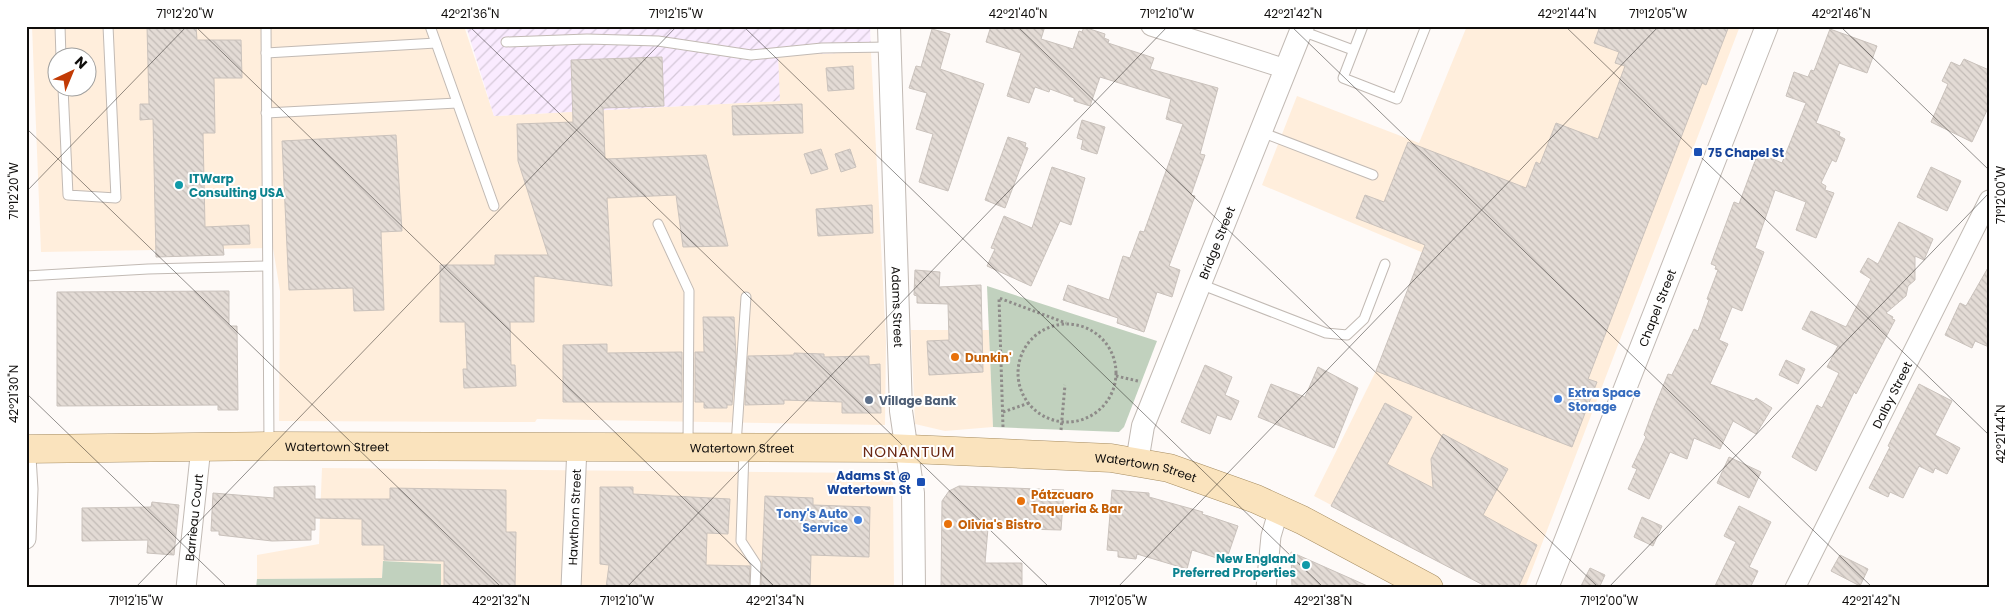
<svg xmlns="http://www.w3.org/2000/svg" width="2015" height="614" viewBox="0 0 2015 614" font-family="Poppins,sans-serif">
  <style>
    .commercial { fill: #ffeedc; fill-rule: evenodd }
    .industrial { fill: url(#industrial-furrows) }
    .green { fill: #c1d1be }
    .building { fill: url(#building-back-hatch); stroke: #cac2bc }
    .lines { fill: none; stroke-linecap: round; stroke-linejoin: round }
    .service-casing { stroke: #c2bab4; stroke-width: 11 }
    .minor-casing { stroke: #c2bab4; stroke-width: 21 }
    .tertiary-casing { stroke: #c2bab4; stroke-width: 24 }
    .primary-casing { stroke: #a68d62; stroke-width: 29 }
    .path { stroke: #8e8b89; stroke-width: 3; stroke-dasharray: 2.5 2.5; stroke-linecap: butt }
    .service { stroke: #fff; stroke-width: 9 }
    .minor { stroke: #fff; stroke-width: 19 }
    .tertiary { stroke: #fff; stroke-width: 22 }
    .primary { stroke: #fae3bd; stroke-width: 28 }
    .ticks { fill: none; stroke: #100e0c; stroke-width: 1; stroke-opacity: 0.45 }
    .transit-dot { fill: #1a4fb4; stroke: #fff; stroke-width: 2 }
    .culture-dot { fill: #0f9aa8; stroke: #fff; stroke-width: 2 }
    .food-dot { fill: #e8710a; stroke: #fff; stroke-width: 2 }
    .shop-dot { fill: #3f7fe0; stroke: #fff; stroke-width: 2 }
    .service-dot { fill: #5c6f8a; stroke: #fff; stroke-width: 2 }
    .labels { text-anchor: middle; dominant-baseline: central; stroke-width: 4; stroke-linejoin: round; paint-order: stroke }
    .transit-label { font-size: 12px; font-weight: bold; fill: #164399; stroke: #fff; text-anchor: start }
    .culture-label { font-size: 12px; font-weight: bold; fill: #0d838f; stroke: #fff; text-anchor: start }
    .street-label { font-size: 12px; fill: #100e0c; stroke: #fff }
    .food-label { font-size: 12px; font-weight: bold; fill: #c56008; stroke: #fff; text-anchor: start }
    .shop-label { font-size: 12px; font-weight: bold; fill: #366cbe; stroke: #fff; text-anchor: start }
    .service-label { font-size: 12px; font-weight: bold; fill: #4e5e75; stroke: #fff; text-anchor: start }
    .quarter-label { font-size: 15px; letter-spacing: 1px; fill: #692713; stroke: #fff }
    .neatline { fill: none; stroke: #100e0c; stroke-width: 2 }
    .ticks-label { font-size: 12px; text-anchor: middle; fill: #100e0c }
  </style>
  <defs>
    <pattern id="industrial-furrows" width="10" height="10" patternUnits="userSpaceOnUse" patternTransform="scale(1.25)"><rect width="10" height="10" fill="#faebff"/><path d="M-1 1l2-2M0 10L10 0M9 11l2-2" fill="none" stroke="#d5c8d9"/></pattern>
    <pattern id="building-back-hatch" width="6" height="6" patternUnits="userSpaceOnUse" patternTransform="scale(1.25)"><rect width="6" height="6" fill="#e3dbd5"/><path d="M-1 5l2 2M0 0l6 6M5-1l2 2" fill="none" stroke="#c2bbb6"/></pattern>
  </defs>
  <rect width="100%" height="100%" fill="#fefaf8"/>
  <g class="commercial">
    <path d="M 32,26 L 464,26 L 494,116 L 779,101 L 778,55 L 871,52 L 886,342 L 885,425 L 537,419 L 535,422 L 279,421 L 280,291 L 273,248 L 41,252 ZM 58,58 L 88,58 L 88,88 L 58,88 Z"/>
    <polygon points="1467,26 1740,26 1525,588 1489,588 1314,496 1375,373 1426,254 1262,185 1297,96 1419,143"/>
    <polygon points="911,330 989,330 993,427 945,431 915,424"/>
    <polygon points="322,468 876,473 888,477 893,483 894,588 441,588 441,564 383,561 382,578 257,579 257,555 319,544"/>
  </g>
  <polygon class="industrial" points="466,26 870,26 871,52 778,55 780,101 494,116"/>
  <g class="green">
    <polygon points="987,286 1157,341 1124,427 1119,432 993,427"/>
    <polygon points="383,561 441,564 441,588 256,588 257,579 382,578"/>
  </g>
  <g class="building">
    <polygon points="147,26 196,26 197,40 241,40 242,78 214,78 215,133 203,133 205,227 249,225 250,244 223,245 224,255 156,257 153,119 140,120 140,104 149,104"/>
    <polygon points="991,26 1045,26 1041,39 1073,49 1079,31 1082,32 1084,27 1105,34 1104,38 1109,40 1108,43 1154,58 1150,69 1218,88 1200,154 1205,155 1191,195 1195,196 1169,266 1180,270 1172,297 1157,292 1144,332 1117,323 1118,318 1063,300 1068,285 1109,300 1123,256 1130,258 1140,231 1144,232 1183,124 1166,119 1171,99 1100,77 1090,106 1074,101 1074,98 1050,89 1049,92 1035,87 1029,103 1007,96 1021,53 986,42"/>
    <polygon points="1600,26 1729,26 1706,85 1702,83 1588,379 1597,382 1572,447 1376,371 1425,245 1356,218 1365,195 1384,202 1408,142 1526,188 1536,162 1540,164 1556,123 1598,139 1625,66 1615,63 1619,52 1594,43"/>
    <polygon points="932,29 950,34 940,69 984,84 948,191 919,182 933,134 916,129 927,93 909,88 916,66 921,67"/>
    <polygon points="1830,29 1877,46 1867,73 1839,63 1816,123 1840,132 1839,136 1845,139 1836,162 1832,160 1821,183 1826,186 1825,190 1834,193 1816,238 1796,230 1806,202 1775,190 1755,248 1764,252 1742,311 1732,307 1719,340 1728,344 1710,384 1754,401 1756,398 1772,408 1756,434 1733,421 1720,449 1694,438 1687,459 1670,452 1649,499 1628,489 1637,469 1632,467 1646,437 1644,435 1652,413 1668,374 1672,375 1694,329 1698,331 1709,300 1707,299 1718,270 1715,269 1716,266 1711,264 1734,202 1739,204 1758,153 1782,163 1806,103 1786,96 1794,72 1808,77 1811,70 1814,71"/>
    <polygon points="662,57 664,106 603,108 605,159 706,155 728,246 683,247 676,195 607,198 612,286 534,276 534,322 510,322 511,365 515,365 516,386 464,388 463,369 467,369 465,322 440,322 440,265 495,265 495,255 548,255 518,161 517,124 573,122 571,60"/>
    <polygon points="1964,59 1989,70 1989,106 1972,142 1931,122 1948,84 1942,81 1951,62 1960,66"/>
    <polygon points="853,66 854,89 828,91 826,68"/>
    <polygon points="802,104 803,133 733,135 732,106"/>
    <polygon points="1082,120 1105,127 1097,154 1081,149 1083,140 1077,138"/>
    <polygon points="396,135 402,231 381,232 384,310 354,311 353,288 289,290 282,141"/>
    <polygon points="1008,137 1026,143 1025,147 1028,148 1005,208 985,200"/>
    <polygon points="821,149 828,169 811,174 804,154"/>
    <polygon points="850,149 856,167 841,172 835,154"/>
    <polygon points="1052,167 1085,178 1071,225 1060,221 1031,286 987,266 995,249 991,248 1004,216 1032,228"/>
    <polygon points="1931,167 1961,181 1947,211 1917,197"/>
    <polygon points="872,205 873,233 818,236 816,209"/>
    <polygon points="1899,222 1933,239 1924,260 1915,256 1915,280 1908,286 1906,296 1886,313 1893,317 1892,319 1895,320 1856,394 1854,392 1816,471 1792,457 1817,405 1822,408 1839,373 1827,367 1838,346 1802,329 1811,311 1846,327 1871,279 1860,272 1868,258 1878,264"/>
    <polygon points="1989,266 1989,347 1975,341 1972,348 1945,335 1960,303 1966,306"/>
    <polygon points="915,270 940,272 939,287 981,285 983,372 929,375 927,341 949,340 948,304 917,303 917,296 914,295"/>
    <polygon points="229,291 229,326 237,326 238,410 218,410 218,405 57,406 57,292"/>
    <polygon points="703,317 734,317 736,356 732,405 727,405 727,408 704,408 704,402 695,402 695,352 704,352"/>
    <polygon points="607,344 607,353 682,352 682,402 563,402 563,345"/>
    <polygon points="794,353 824,354 824,357 869,356 869,365 880,364 881,413 842,413 842,402 784,400 784,404 745,405 748,356 794,355"/>
    <polygon points="1786,360 1805,369 1798,384 1779,375"/>
    <polygon points="1205,365 1232,377 1225,395 1239,401 1231,420 1217,415 1210,434 1181,422"/>
    <polygon points="1318,367 1358,388 1334,448 1258,417 1271,384 1305,397"/>
    <polygon points="1919,384 1952,401 1935,435 1960,448 1947,474 1935,468 1933,473 1919,466 1903,498 1890,492 1888,497 1869,488 1890,447 1888,446"/>
    <polygon points="1385,403 1412,417 1387,464 1433,488 1431,459 1443,434 1508,469 1483,515 1537,545 1518,588 1489,588 1331,506"/>
    <polygon points="1729,457 1761,472 1749,498 1717,483"/>
    <polygon points="315,486 315,499 390,499 390,488 506,490 506,532 516,532 515,588 444,588 444,561 384,560 384,545 362,545 362,519 315,518 315,530 311,530 311,540 272,541 219,535 219,531 211,531 213,493 274,498 274,487"/>
    <polygon points="959,486 1064,490 1061,530 988,528 985,563 1022,563 1022,588 941,588 942,501 949,491"/>
    <polygon points="600,487 633,487 633,494 730,499 728,534 707,533 706,565 750,566 749,588 606,588 609,565 600,564"/>
    <polygon points="1112,490 1149,493 1149,497 1203,512 1202,514 1238,526 1226,561 1192,550 1187,569 1137,554 1136,559 1118,557 1118,551 1107,550"/>
    <polygon points="765,496 813,498 813,505 870,507 869,557 811,555 810,588 761,587"/>
    <polygon points="152,502 179,505 174,555 147,553 148,540 82,541 82,508 151,507"/>
    <polygon points="1739,506 1771,522 1749,567 1758,571 1750,588 1714,588 1736,542 1724,536"/>
    <polygon points="1642,517 1662,526 1653,546 1634,537"/>
    <polygon points="1291,552 1372,588 1292,588"/>
    <polygon points="1840,555 1868,569 1860,586 1831,571"/>
    <polygon points="1590,568 1605,575 1599,588 1580,588"/>
  </g>
  <g class="lines">
    <g class="service-casing">
      <g id="service">
        <polyline points="60,26 61,58"/>
        <polyline points="266,26 269,443"/>
        <polyline points="430,26 494,206"/>
        <polyline points="1363,26 1343,78 1397,99 1426,26"/>
        <polyline points="1302,31 1353,50"/>
        <polyline points="506,42 587,39 658,41 751,55 822,48 889,47"/>
        <polyline points="266,53 436,43"/>
        <polyline points="63,88 68,195 116,198 108,26"/>
        <polyline points="266,113 457,103"/>
        <polyline points="1261,132 1373,175"/>
        <polyline points="658,224 689,291 688,444"/>
        <polyline points="26,276 148,269 267,266"/>
        <polyline points="1200,284 1326,333 1347,335 1364,319 1385,264"/>
        <polyline points="736,445 746,297"/>
        <polyline points="744,450 741,541 756,564 755,588"/>
      </g>
    </g>
    <g class="minor-casing">
      <g id="minor">
        <polyline points="1151,26 1286,69"/>
        <polyline points="26,457 28,489 26,539"/>
        <path id="s1" d="M 186,588 L 201,447"/>
        <path id="s2" d="M 571,588 L 577,446"/>
        <polyline points="1266,588 1271,536 1279,509"/>
        <path id="s3" d="M 1795,588 L 1989,200"/>
      </g>
    </g>
    <g class="tertiary-casing">
      <g id="tertiary">
        <path id="s4" d="M 889,26 L 901,411 L 913,493 L 914,588"/>
        <path id="s5" d="M 1137,462 L 1143,426 L 1303,26"/>
        <path id="s6" d="M 1547,588 L 1767,26"/>
      </g>
    </g>
    <g class="primary-casing">
      <g id="primary">
        <path id="s7" d="M 26,449 L 269,446 L 887,448 L 1111,458 L 1169,468 L 1256,499 L 1302,520 L 1429,588"/>
      </g>
    </g>
    <g class="path">
      <circle cx="1067" cy="373" r="49"/>
      <polyline points="1116,376 1138,381"/>
      <polyline points="1003,412 1029,403"/>
      <polyline points="1003,427 999,298 1066,323"/>
      <polyline points="1061,430 1065,385"/>
    </g>
    <use href="#service" class="service"/>
    <use href="#minor" class="minor"/>
    <use href="#tertiary" class="tertiary"/>
    <use href="#primary" class="primary"/>
  </g>
  <path class="ticks" d="M 195,26 L 776,588M 469,26 L 1050,588M 743,26 L 1324,588M 1017,26 L 1599,588M 1291,26 L 1873,588M 1565,26 L 1989,435M 1840,26 L 1989,170M 26,128 L 502,588M 26,192 L 187,26M 26,393 L 228,588M 135,588 L 677,26M 626,588 L 1168,26M 1117,588 L 1659,26M 1608,588 L 1989,193"/>
  <g class="transit-dot">
    <rect x="1693" y="147" width="10" height="10" rx="2.5"/>
    <rect x="916" y="477" width="10" height="10" rx="2.5"/>
  </g>
  <g class="culture-dot">
    <circle cx="179" cy="185" r="5"/>
    <circle cx="1306" cy="565" r="5"/>
  </g>
  <g class="food-dot">
    <circle cx="955" cy="357" r="5"/>
    <circle cx="1021" cy="501" r="5"/>
    <circle cx="948" cy="524" r="5"/>
  </g>
  <g class="shop-dot">
    <circle cx="1558" cy="399" r="5"/>
    <circle cx="858" cy="520" r="5"/>
  </g>
  <circle class="service-dot" cx="869" cy="400" r="5"/>
  <g class="labels">
    <g class="transit-label">
      <text x="1708" y="152">75 Chapel St</text>
      <text x="911" y="475" text-anchor="end">Adams St @<tspan x="911" dy="14">Watertown St</tspan></text>
    </g>
    <g class="culture-label">
      <text x="189" y="178">ITWarp<tspan x="189" dy="14">Consulting USA</tspan></text>
      <text x="1296" y="558" text-anchor="end">New England<tspan x="1296" dy="14">Preferred Properties</tspan></text>
    </g>
    <g class="street-label">
      <text stroke="none"><textPath href="#s5" startOffset="234">Bridge Street</textPath></text>
      <text stroke="none"><textPath href="#s4" startOffset="281">Adams Street</textPath></text>
      <text stroke="none"><textPath href="#s6" startOffset="301">Chapel Street</textPath></text>
      <text stroke="none"><textPath href="#s3" startOffset="216">Dalby Street</textPath></text>
      <text stroke="none"><textPath href="#s7" startOffset="311">Watertown Street</textPath></text>
      <text stroke="none"><textPath href="#s7" startOffset="716">Watertown Street</textPath></text>
      <text stroke="none"><textPath href="#s7" startOffset="1121">Watertown Street</textPath></text>
      <text stroke="none"><textPath href="#s2" startOffset="71">Hawthorn Street</textPath></text>
      <text stroke="none"><textPath href="#s1" startOffset="71">Barrieau Court</textPath></text>
    </g>
    <g class="food-label">
      <text x="965" y="357">Dunkin'</text>
      <text x="1031" y="494">Pátzcuaro<tspan x="1031" dy="14">Taqueria &amp; Bar</tspan></text>
      <text x="958" y="524">Olivia's Bistro</text>
    </g>
    <g class="shop-label">
      <text x="1568" y="392">Extra Space<tspan x="1568" dy="14">Storage</tspan></text>
      <text x="848" y="513" text-anchor="end">Tony's Auto<tspan x="848" dy="14">Service</tspan></text>
    </g>
    <g class="service-label">
      <text x="879" y="400">Village Bank</text>
    </g>
    <g class="quarter-label">
      <text x="909" y="451">NONANTUM</text>
    </g>
  </g>
  <rect width="2015" height="614" fill="none" stroke="#ffffff" stroke-width="55"/>
  <g transform="translate(72 72) rotate(44)"><circle r="24" fill="#ffffff" stroke="#9f9f9e"/>
  <path d="M0-4L9 19L0 12L-9 19Z" fill="#c23a04"/>
  <text y="-8" font-size="14" font-weight="bold" text-anchor="middle" fill="#100e0c">N</text>
  </g>
  <rect x="28" y="28" width="1960" height="558" class="neatline"/>
  <g class="ticks-label">
    <text x="185" y="18">71°12'20"W</text>
    <text x="470" y="18">42°21'36"N</text>
    <text x="676" y="18">71°12'15"W</text>
    <text x="1018" y="18">42°21'40"N</text>
    <text x="1167" y="18">71°12'10"W</text>
    <text x="1293" y="18">42°21'42"N</text>
    <text x="1567" y="18">42°21'44"N</text>
    <text x="1658" y="18">71°12'05"W</text>
    <text x="1841" y="18">42°21'46"N</text>
    <text transform="translate(14 191) rotate(-90)" y="4">71°12'20"W</text>
    <text transform="translate(2001 195) rotate(-90)" y="4">71°12'00"W</text>
    <text transform="translate(14 394) rotate(-90)" y="4">42°21'30"N</text>
    <text transform="translate(2001 434) rotate(-90)" y="4">42°21'44"N</text>
    <text x="136" y="605">71°12'15"W</text>
    <text x="501" y="605">42°21'32"N</text>
    <text x="627" y="605">71°12'10"W</text>
    <text x="775" y="605">42°21'34"N</text>
    <text x="1118" y="605">71°12'05"W</text>
    <text x="1323" y="605">42°21'38"N</text>
    <text x="1609" y="605">71°12'00"W</text>
    <text x="1871" y="605">42°21'42"N</text>
  </g>
</svg>
